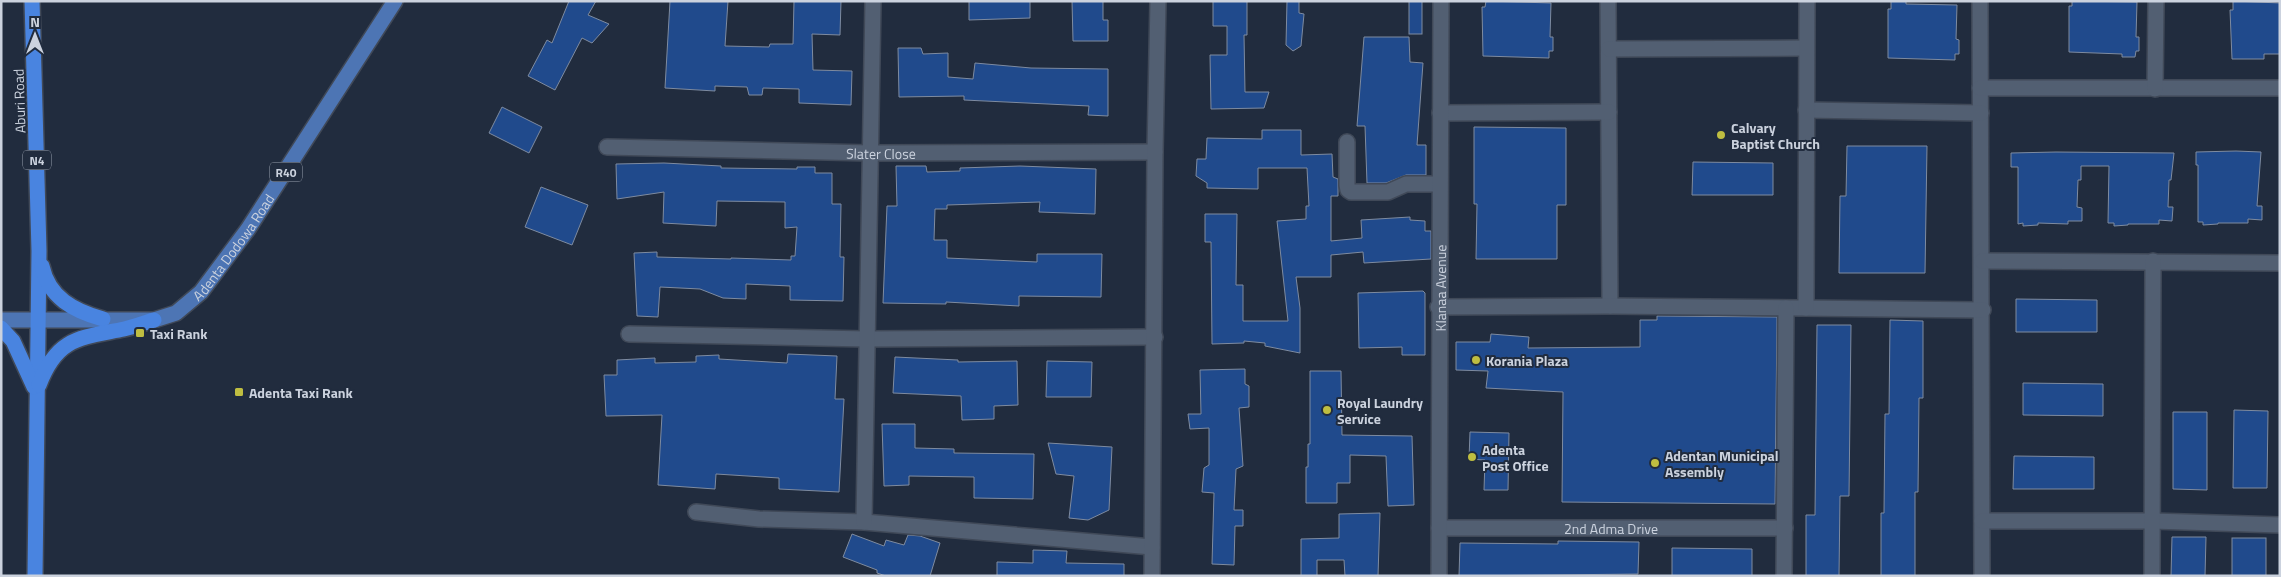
<svg xmlns="http://www.w3.org/2000/svg" width="2281" height="577" viewBox="0 0 2281 577" font-family="'Titillium Web',sans-serif">
  <style>
    .building { fill: #204a8c; stroke: #7e8ba0 }
    .lines { fill: none; stroke-linecap: round; stroke-linejoin: round }
    .street-casing { stroke: #404958; stroke-width: 18 }
    .primary-casing { stroke: #404958; stroke-width: 18 }
    .highway-casing { stroke: #404958; stroke-width: 18 }
    .street { stroke: #525f72; stroke-width: 15 }
    .primary { stroke: #4d75b4; stroke-width: 15 }
    .highway { stroke: #4984e0; stroke-width: 15 }
    .poi-dot { fill: #bfbe41; stroke: #212c3e; stroke-width: 2 }
    .labels { text-anchor: middle; dominant-baseline: central; stroke-width: 4; stroke-linejoin: round; paint-order: stroke }
    .shield { fill: #212c3e; stroke: #98a0ae; stroke-width: 1 }
    .shield-label { font-size: 12px; font-weight: bold; fill: #cbd2de }
    .street-label { font-size: 14px; fill: #cbd2de; stroke: #212c3e }
    .poi-label { font-size: 14px; font-weight: bold; fill: #cbd2de; stroke: #212c3e; text-anchor: start }
  </style>
  <rect width="100%" height="100%" fill="#212c3e"/>
  <g class="building">
    <polygon points="569,1 596,1 588,15 609,24 592,43 582,38 555,90 528,76 547,40 552,43"/>
    <polygon points="670,1 728,1 725,46 769,47 770,44 793,44 794,1 841,1 840,35 812,34 813,70 852,71 851,105 799,103 799,89 763,88 762,95 749,95 747,87 715,86 715,91 665,88"/>
    <polygon points="969,1 1030,1 1030,18 969,20"/>
    <polygon points="1072,1 1103,1 1103,20 1108,20 1108,41 1073,41"/>
    <polygon points="1213,1 1247,1 1247,35 1244,35 1245,92 1269,92 1264,108 1211,109 1210,55 1227,55 1227,26 1213,26"/>
    <polygon points="1287,1 1299,1 1299,13 1304,14 1301,46 1293,51 1286,45"/>
    <rect x="1409" y="1" width="13" height="33"/>
    <polygon points="1486,1 1551,3 1550,37 1553,37 1553,51 1549,51 1549,58 1483,56 1482,7 1485,7"/>
    <polygon points="1891,1 1906,1 1906,4 1957,5 1956,39 1959,40 1959,54 1955,54 1955,60 1888,58 1888,9 1891,9"/>
    <polygon points="2072,1 2137,2 2136,37 2139,37 2139,51 2136,51 2135,57 2122,57 2122,54 2069,52 2069,6 2072,6"/>
    <polygon points="2233,1 2280,3 2280,54 2264,54 2264,59 2232,59 2230,10 2233,10"/>
    <polygon points="1364,37 1409,37 1410,62 1423,63 1417,145 1426,145 1426,175 1406,175 1386,183 1367,183 1365,126 1357,126"/>
    <polygon points="898,48 921,48 923,54 948,53 948,77 973,79 975,63 1031,68 1108,69 1108,116 1088,115 1089,106 964,100 964,96 899,97"/>
    <polygon points="502,107 542,127 529,153 489,133"/>
    <polygon points="1474,127 1566,128 1566,205 1557,205 1557,259 1476,259 1477,204 1474,204"/>
    <polygon points="1262,130 1301,130 1301,155 1332,154 1333,177 1338,179 1338,196 1331,196 1331,241 1362,238 1361,220 1410,217 1410,220 1425,221 1425,231 1431,231 1431,259 1364,263 1363,252 1331,255 1331,277 1296,277 1300,308 1300,353 1265,346 1265,343 1244,341 1244,343 1212,344 1211,242 1205,242 1205,214 1237,214 1236,285 1243,285 1243,321 1288,321 1277,221 1306,219 1306,206 1309,206 1307,168 1258,168 1258,189 1207,188 1207,183 1196,176 1197,159 1206,159 1207,138 1262,139"/>
    <polygon points="1847,146 1927,146 1925,273 1839,273 1840,196 1846,196"/>
    <polygon points="2236,151 2261,152 2257,206 2262,206 2262,220 2248,219 2248,223 2218,223 2218,224 2203,225 2203,222 2198,222 2198,165 2196,165 2196,152"/>
    <polygon points="2056,152 2174,153 2171,180 2169,180 2168,207 2173,207 2172,221 2159,220 2159,224 2128,224 2128,225 2114,226 2114,223 2108,223 2109,166 2081,166 2081,180 2078,180 2077,207 2082,208 2082,221 2068,221 2068,224 2038,223 2038,225 2023,226 2023,223 2018,224 2018,167 2011,167 2011,153"/>
    <polygon points="1693,162 1773,163 1773,195 1692,195"/>
    <polygon points="664,163 721,166 721,168 797,169 797,167 815,167 815,173 832,173 832,204 841,204 840,257 844,257 843,301 790,300 790,286 746,284 746,299 723,298 700,289 660,287 658,317 637,316 634,253 657,252 657,257 731,259 731,258 791,260 791,256 795,256 797,227 785,228 785,202 717,201 716,226 663,223 664,192 617,199 616,164"/>
    <polygon points="896,166 926,166 927,172 960,171 960,168 1020,166 1096,169 1095,214 1039,212 1040,202 947,205 947,209 935,209 934,240 947,240 947,258 1037,262 1037,254 1102,254 1101,297 1019,296 1019,306 946,302 946,304 883,303 887,206 897,206"/>
    <polygon points="541,187 588,205 572,245 525,227"/>
    <polygon points="1423,291 1425,293 1425,355 1402,355 1402,347 1359,348 1358,293"/>
    <polygon points="2016,299 2097,300 2097,332 2016,332"/>
    <polygon points="1657,316 1777,317 1775,504 1562,502 1563,392 1486,388 1488,371 1456,370 1456,342 1490,342 1491,334 1529,337 1528,348 1640,347 1640,320 1657,320"/>
    <polygon points="1890,320 1923,321 1923,398 1919,398 1918,492 1915,492 1915,576 1881,576 1881,513 1884,513 1885,414 1889,414"/>
    <polygon points="1817,325 1851,325 1849,496 1840,496 1839,576 1806,576 1806,515 1815,515"/>
    <polygon points="788,354 837,356 835,399 844,399 839,492 779,489 779,478 716,474 715,489 658,485 662,415 606,416 604,375 617,375 617,360 655,358 655,363 696,362 696,356 719,355 719,359 787,363"/>
    <polygon points="895,357 958,360 958,362 1017,361 1018,405 994,406 994,419 962,420 961,396 893,393"/>
    <polygon points="1047,361 1092,362 1091,397 1046,397"/>
    <polygon points="1245,369 1245,384 1249,386 1249,407 1239,408 1243,466 1236,469 1234,510 1243,510 1243,526 1235,526 1234,565 1212,564 1214,493 1202,492 1204,468 1209,465 1209,428 1190,429 1188,414 1201,414 1200,370"/>
    <polygon points="1310,371 1341,371 1342,435 1412,436 1414,505 1388,506 1386,456 1350,455 1350,483 1337,483 1337,503 1306,503 1306,467 1308,467 1308,444 1310,444"/>
    <polygon points="2023,383 2103,384 2103,416 2023,415"/>
    <polygon points="2234,410 2268,411 2267,488 2233,488"/>
    <polygon points="2173,412 2207,412 2207,490 2173,489"/>
    <polygon points="882,424 915,424 915,448 954,449 954,453 1034,454 1033,499 974,498 974,477 909,476 909,485 884,486"/>
    <polygon points="1470,432 1509,433 1508,490 1484,490 1485,460 1469,459"/>
    <polygon points="1048,443 1112,447 1109,510 1088,520 1069,518 1074,476 1056,474"/>
    <polygon points="2014,456 2094,457 2094,489 2013,489"/>
    <polygon points="1380,513 1378,576 1345,576 1344,560 1317,560 1317,576 1301,576 1301,539 1339,538 1339,514"/>
    <polygon points="852,534 884,546 886,540 904,545 908,535 920,536 940,543 930,576 886,576 877,573 877,570 843,557"/>
    <polygon points="2172,537 2206,537 2205,576 2171,576"/>
    <rect x="2232" y="538" width="34" height="38"/>
    <polygon points="1558,541 1639,542 1638,574 1459,576 1460,543 1558,544"/>
    <polygon points="1672,548 1752,549 1752,576 1672,576"/>
    <polygon points="1033,550 1067,551 1066,563 1124,564 1124,576 997,576 997,562 1033,563"/>
  </g>
  <g class="lines">
    <g class="street-casing">
      <g id="street">
        <polyline points="1608,1 1610,306"/>
        <polyline points="1980,1 1982,576"/>
        <polyline points="1609,49 1806,48"/>
        <polyline points="1980,88 2280,88"/>
        <polyline points="2155,89 2156,1"/>
        <polyline points="1806,110 1981,113"/>
        <polyline points="1440,113 1609,112"/>
        <polyline points="1347,142 1347,185 1348,190 1351,192 1388,192 1406,184 1439,184"/>
        <path id="s1" d="M 607,147 L 870,153 L 1155,152"/>
        <polyline points="1982,261 2280,263"/>
        <polyline points="1438,307 1610,306 1983,310"/>
        <polyline points="1806,308 1807,1"/>
        <polyline points="629,334 866,339 1155,337"/>
        <polyline points="696,512 759,519 864,522 1152,547"/>
        <polyline points="1982,521 2153,521 2280,525"/>
        <polyline points="864,522 873,1"/>
        <path id="s2" d="M 1439,528 L 1785,528"/>
        <polyline points="1152,576 1155,152 1158,1"/>
        <path id="s3" d="M 1439,576 L 1441,1"/>
        <polyline points="1784,576 1786,308"/>
        <polyline points="2152,576 2153,261"/>
      </g>
    </g>
    <g class="primary-casing">
      <g id="primary">
        <path id="s4" d="M 1,320 L 154,320 L 176,313 L 201,292 L 248,229 L 395,1"/>
      </g>
    </g>
    <g class="highway-casing">
      <g id="highway">
        <polyline points="32,1 39,251 35,576"/>
        <path d="M 42,266 C 49,298 74,311 103,319"/>
        <polyline points="1,328 13,341 34,387"/>
        <path d="M 39,385 C 57,337 80,338 124,329 C 134,327 144,323 154,320"/>
      </g>
    </g>
    <use href="#street" class="street"/>
    <use href="#primary" class="primary"/>
    <use href="#highway" class="highway"/>
  </g>
  <g class="poi-dot">
    <circle cx="1721" cy="135" r="5"/>
    <rect x="135" y="328" width="10" height="10" rx="2.5"/>
    <circle cx="1476" cy="360" r="5"/>
    <rect x="234" y="387" width="10" height="10" rx="2.5"/>
    <circle cx="1327" cy="410" r="5"/>
    <circle cx="1472" cy="457" r="5"/>
    <circle cx="1655" cy="463" r="5"/>
  </g>
  <g class="labels">
    <g class="shield">
      <rect x="23" y="150.5" width="28" height="19" rx="4"/>
      <rect x="270" y="162.5" width="32" height="19" rx="4"/>
    </g>
    <g class="shield-label">
      <text x="37" y="160">N4</text>
      <text x="286" y="172">R40</text>
    </g>
    <g class="street-label">
      <text transform="translate(19 101) rotate(-92)">Aburi Road</text>
      <text stroke="none"><textPath href="#s1" startOffset="274">Slater Close</textPath></text>
      <text stroke="none"><textPath href="#s4" startOffset="264">Adenta Dodowa Road</textPath></text>
      <text stroke="none"><textPath href="#s3" startOffset="288">Klanaa Avenue</textPath></text>
      <text stroke="none"><textPath href="#s2" startOffset="172">2nd Adma Drive</textPath></text>
    </g>
    <g class="poi-label">
      <text x="1731" y="127">Calvary<tspan x="1731" dy="16">Baptist Church</tspan></text>
      <text x="150" y="333">Taxi Rank</text>
      <text x="1486" y="360">Korania Plaza</text>
      <text x="249" y="392">Adenta Taxi Rank</text>
      <text x="1337" y="402">Royal Laundry<tspan x="1337" dy="16">Service</tspan></text>
      <text x="1482" y="449">Adenta<tspan x="1482" dy="16">Post Office</tspan></text>
      <text x="1665" y="455">Adentan Municipal<tspan x="1665" dy="16">Assembly</tspan></text>
    </g>
  </g>
  <rect width="2281" height="577" fill="none" stroke="#cbd2de" stroke-width="5"/>
  <g transform="translate(35 35)" stroke="#212c3e" stroke-width="4" paint-order="stroke">
  <path d="M0-4L9 19L0 12L-9 19Z" fill="#cbd2de"/>
  <text y="-8" font-size="14" font-weight="bold" text-anchor="middle" fill="#cbd2de">N</text>
  </g>
</svg>
